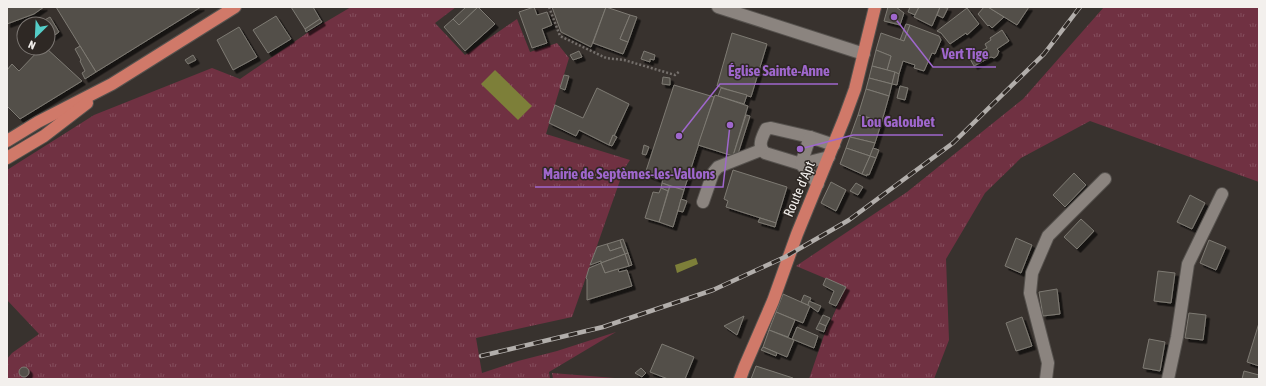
<svg xmlns="http://www.w3.org/2000/svg" width="1266" height="386" viewBox="0 0 1266 386" font-family="'Asap Condensed',sans-serif">
  <style>
    .grass { fill: url(#grass-tufts) }
    .park { fill: url(#park-crowns) }
    .water { fill: #7d7f39 }
    .building { fill: #535049; stroke: #7e7a73; filter: url(#shadow) }
    .lines { fill: none; stroke-linecap: round; stroke-linejoin: round }
    .minor-casing { stroke: #56524e; stroke-width: 14 }
    .major-casing { stroke: #56524e; stroke-width: 14 }
    .path { stroke: #75706c; stroke-width: 2.5; stroke-dasharray: 2 2; stroke-linecap: butt }
    .minor { stroke: #8b847f; stroke-width: 12 }
    .major { stroke: #d07969; stroke-width: 12 }
    .rail-casing { stroke: #b2aeab; stroke-width: 4.5 }
    .rail { stroke: #2e2824; stroke-width: 3; stroke-dasharray: 9; stroke-linecap: butt }
    .labels { text-anchor: middle; dominant-baseline: central; stroke-width: 3; stroke-linejoin: round; paint-order: stroke }
    .street-label { font-size: 14px; fill: #f3f0ed; stroke: #2e2824 }
    .leader { fill: none; stroke: #9f67cd; stroke-width: 1.5 }
    .callout-dot { fill: #9f67cd; stroke: #2e2824; stroke-width: 1.5 }
    .callout-label { font-size: 15px; text-anchor: middle; font-weight: bold; fill: #9f67cd; stroke: #2e2824; stroke-width: 3; stroke-linejoin: round; paint-order: stroke }
  </style>
  <defs>
    <pattern id="grass-tufts" width="24" height="20" patternUnits="userSpaceOnUse"><rect width="24" height="20" fill="#703142"/><path d="M3 7l-1-3M5 7V3M7 7l1-3M15 17l-1-3M17 17v-4M19 17l1-3" fill="none" stroke="#854f5e"/></pattern>
    <pattern id="park-crowns" width="20" height="18" patternUnits="userSpaceOnUse"><rect width="20" height="18" fill="#703142"/><path d="M2 6a3 3 0 1 1 6 0M12 15a3 3 0 1 1 6 0" fill="none" stroke="#854f5e"/></pattern>
    <filter id="shadow"><feDropShadow dx="3.5" dy="3.5" stdDeviation="0" flood-color="#0009"/></filter>
  </defs>
  <rect width="100%" height="100%" fill="#38322e"/>
  <g class="grass">
    <polygon points="351,7 456,7 435,23 465,55 517,19 530,52 557,43 569,58 546,134 630,160 624,169 572,317 476,338 482,373 518,361 557,351 616,332 549,372 550,379 7,379 7,359 12,353 39,334 7,300 7,170 94,115 212,68 240,79 307,33"/>
    <polygon points="1104,7 1259,7 1259,182 1090,121 1021,158 985,193 946,259 949,340 934,379 809,379 823,338 846,287 796,266 907,192 1023,99"/>
  </g>
  <polygon class="park" points="552,373 627,379 629,379 553,379"/>
  <g class="water">
    <polygon points="495,70 532,106 518,120 481,84"/>
    <polygon points="696,258 698,264 677,273 675,265"/>
  </g>
  <g class="building">
    <polygon points="7,7 44,7 34,14 7,24"/>
    <polygon points="56,7 201,7 96,72"/>
    <polygon points="291,7 313,7 320,19 305,29"/>
    <polygon points="466,7 478,7 459,25 453,19"/>
    <polygon points="478,7 495,24 465,51 444,27 453,19 459,25"/>
    <polygon points="534,7 537,15 547,12 552,25 542,29 547,43 532,48 519,12"/>
    <polygon points="552,7 606,7 591,47 561,32"/>
    <polygon points="606,7 630,15 620,39 628,42 623,54 593,43"/>
    <polygon points="888,7 896,7 904,13 900,25 884,21"/>
    <polygon points="910,7 919,7 915,15 908,12"/>
    <polygon points="919,7 940,7 932,26 914,17"/>
    <polygon points="940,7 948,8 943,18 937,15"/>
    <polygon points="984,7 988,7 1004,17 992,28 989,25 988,26 978,14"/>
    <polygon points="988,7 1029,7 1017,25"/>
    <polygon points="967,8 979,24 967,35 966,33 950,44 941,33 937,31"/>
    <polygon points="630,15 637,17 628,42 620,39"/>
    <polygon points="276,16 291,39 268,53 253,30"/>
    <polygon points="50,17 59,32 52,37 48,30 48,24 45,24 43,21"/>
    <polygon points="320,19 322,22 306,32 305,29"/>
    <polygon points="906,24 910,25 904,41 900,40"/>
    <polygon points="910,25 939,36 941,40 935,54 932,53 924,71 914,68 915,65 903,61 899,74 887,70 891,56 876,50 881,33 904,41"/>
    <polygon points="239,27 257,57 233,70 217,40"/>
    <polygon points="1002,30 1009,41 997,49 999,51 997,56 994,58 991,57 974,66 969,57 987,48 985,44 991,40 990,38"/>
    <polygon points="732,33 767,44 751,97 717,86"/>
    <polygon points="80,46 96,72 85,79 82,73 85,71 80,61 81,60 75,49"/>
    <polygon points="41,48 46,48 82,81 20,119 7,106 7,70 12,64 19,71"/>
    <polygon points="971,48 975,54 969,57 966,50"/>
    <polygon points="876,50 891,56 887,70 872,66"/>
    <polygon points="579,51 582,57 573,60 570,55"/>
    <polygon points="644,51 655,55 654,60 650,59 650,62 641,59"/>
    <polygon points="193,55 196,60 188,64 185,60"/>
    <polygon points="872,66 895,72 892,84 869,78"/>
    <polygon points="895,72 899,74 897,85 892,84"/>
    <polygon points="564,75 569,76 565,90 560,88"/>
    <polygon points="663,77 670,78 670,85 662,84"/>
    <polygon points="869,78 892,84 889,96 866,89"/>
    <polygon points="674,85 714,97 684,190 662,183 663,179 658,177 658,179 645,174"/>
    <polygon points="900,86 908,88 905,100 897,98"/>
    <polygon points="597,88 629,104 614,136 613,135 609,145 579,130 576,136 549,123 555,105 583,118"/>
    <polygon points="721,88 747,95 744,104 718,96"/>
    <polygon points="866,89 889,96 882,121 858,115"/>
    <polygon points="715,95 748,106 733,156 698,145"/>
    <polygon points="746,115 750,116 737,157 733,156"/>
    <polygon points="858,115 882,121 875,143 850,137"/>
    <polygon points="613,135 617,137 612,146 609,145"/>
    <polygon points="850,137 875,143 870,156 846,148"/>
    <polygon points="644,145 649,147 646,155 642,154"/>
    <polygon points="846,148 870,156 862,174 840,164"/>
    <polygon points="873,148 879,150 876,158 870,156"/>
    <polygon points="870,156 876,158 869,175 867,174 867,176 862,174"/>
    <polygon points="733,170 787,187 776,223 726,207 728,201 724,199"/>
    <polygon points="1074,173 1086,185 1065,207 1053,195"/>
    <polygon points="831,182 846,190 836,211 821,203"/>
    <polygon points="662,183 670,186 668,191 661,188"/>
    <polygon points="856,183 863,187 858,195 850,191"/>
    <polygon points="670,186 684,190 673,227 659,222"/>
    <polygon points="661,188 668,191 659,222 645,218 653,192 659,193"/>
    <polygon points="1190,195 1205,203 1192,229 1177,222"/>
    <polygon points="681,199 687,201 683,212 678,211"/>
    <polygon points="760,218 776,223 775,227 758,222"/>
    <polygon points="1081,219 1094,231 1077,249 1064,237"/>
    <polygon points="1016,238 1032,245 1021,273 1005,266"/>
    <polygon points="623,239 628,253 625,254 620,240"/>
    <polygon points="620,240 622,247 610,251 607,244"/>
    <polygon points="1209,240 1226,247 1216,270 1200,263"/>
    <polygon points="607,244 610,251 622,247 625,254 601,263 601,261 590,265 597,247"/>
    <polygon points="628,253 632,265 629,266 625,254"/>
    <polygon points="625,254 629,266 605,273 601,263"/>
    <polygon points="601,263 605,273 618,269 619,272 627,270 632,286 587,300 587,279 586,278 589,268"/>
    <polygon points="1158,271 1175,273 1171,303 1154,301"/>
    <polygon points="826,278 846,287 836,306 829,303 834,291 823,285"/>
    <polygon points="1057,289 1060,314 1043,316 1039,292"/>
    <polygon points="783,294 810,306 803,323 776,312"/>
    <polygon points="804,295 811,298 808,305 801,302"/>
    <polygon points="809,301 821,306 818,312 808,305"/>
    <polygon points="776,312 795,320 788,337 769,330"/>
    <polygon points="1189,313 1206,315 1203,340 1185,338"/>
    <polygon points="823,315 830,318 826,326 819,323"/>
    <polygon points="744,316 737,335 724,326"/>
    <polygon points="1022,317 1032,346 1016,351 1006,323"/>
    <polygon points="819,323 826,326 824,332 816,329"/>
    <polygon points="1259,323 1259,366 1247,362"/>
    <polygon points="797,327 818,336 814,348 792,339"/>
    <polygon points="769,330 794,340 787,357 763,347"/>
    <polygon points="1149,339 1165,342 1160,371 1143,368"/>
    <polygon points="662,344 694,357 685,379 668,379 650,372"/>
    <polygon points="763,347 777,353 776,356 761,350"/>
    <polygon points="756,366 793,378 792,379 751,379"/>
    <circle cx="24" cy="372" r="5"/>
    <polygon points="641,368 646,373 642,377 635,373"/>
    <polygon points="1244,371 1259,375 1259,379 1242,379"/>
  </g>
  <g class="lines">
    <g class="minor-casing">
      <g id="minor">
        <polyline points="718,7 864,54"/>
        <path d="M 829,157 L 801,164 L 765,153 C 757,147 762,137 766,129 L 771,128 L 810,137 L 834,145"/>
        <polyline points="801,164 810,137"/>
        <polyline points="801,164 818,184"/>
        <polyline points="703,202 713,173 718,167 761,150"/>
        <polyline points="1046,379 1048,363 1030,293 1032,273 1048,236 1105,179"/>
        <polyline points="1168,379 1177,337 1188,264 1222,194"/>
      </g>
    </g>
    <g class="major-casing">
      <g id="major">
        <polyline points="7,141 38,122 112,84 235,7"/>
        <polyline points="7,158 44,136 87,103"/>
        <polyline points="740,379 744,368 773,301 797,234 844,119 855,89 875,7"/>
      </g>
    </g>
    <polyline class="path" points="549,7 560,36 606,58 624,60 675,75 680,71"/>
    <use href="#minor" class="minor"/>
    <use href="#major" class="major"/>
    <g class="rail-casing">
      <polyline id="rail" points="481,356 603,327 713,290 785,257 849,220 953,143 1044,54 1080,7"/>
    </g>
    <use href="#rail" class="rail"/>
  </g>
  <g class="labels">
    <g class="street-label">
      <text transform="translate(799 189) rotate(-67)">Route d'Apt</text>
    </g>
  </g>
  <path class="leader" d="M894 17L933 67H996M679 136L720 84H838M800 149L853 135H943M730 125L723 187H535"/>
  <g class="callout-dot">
    <circle cx="894" cy="17" r="4"/>
    <circle cx="679" cy="136" r="4"/>
    <circle cx="800" cy="149" r="4"/>
    <circle cx="730" cy="125" r="4"/>
  </g>
  <g class="callout-label">
    <text x="965" y="59">Vert Tige</text>
    <text x="779" y="76">Église Sainte-Anne</text>
    <text x="898" y="127">Lou Galoubet</text>
    <text x="629" y="179">Mairie de Septèmes-les-Vallons</text>
  </g>
  <rect width="1266" height="386" fill="none" stroke="#f3f0ed" stroke-width="16"/>
  <g transform="translate(36 36) rotate(204)"><circle r="19" fill="#2e2824" stroke="#7d7874"/>
  <path d="M0-3L7 15L0 10L-7 15Z" fill="#54cdc7"/>
  <text y="-6" font-size="11" font-weight="bold" text-anchor="middle" fill="#f3f0ed">N</text>
  </g>
</svg>
